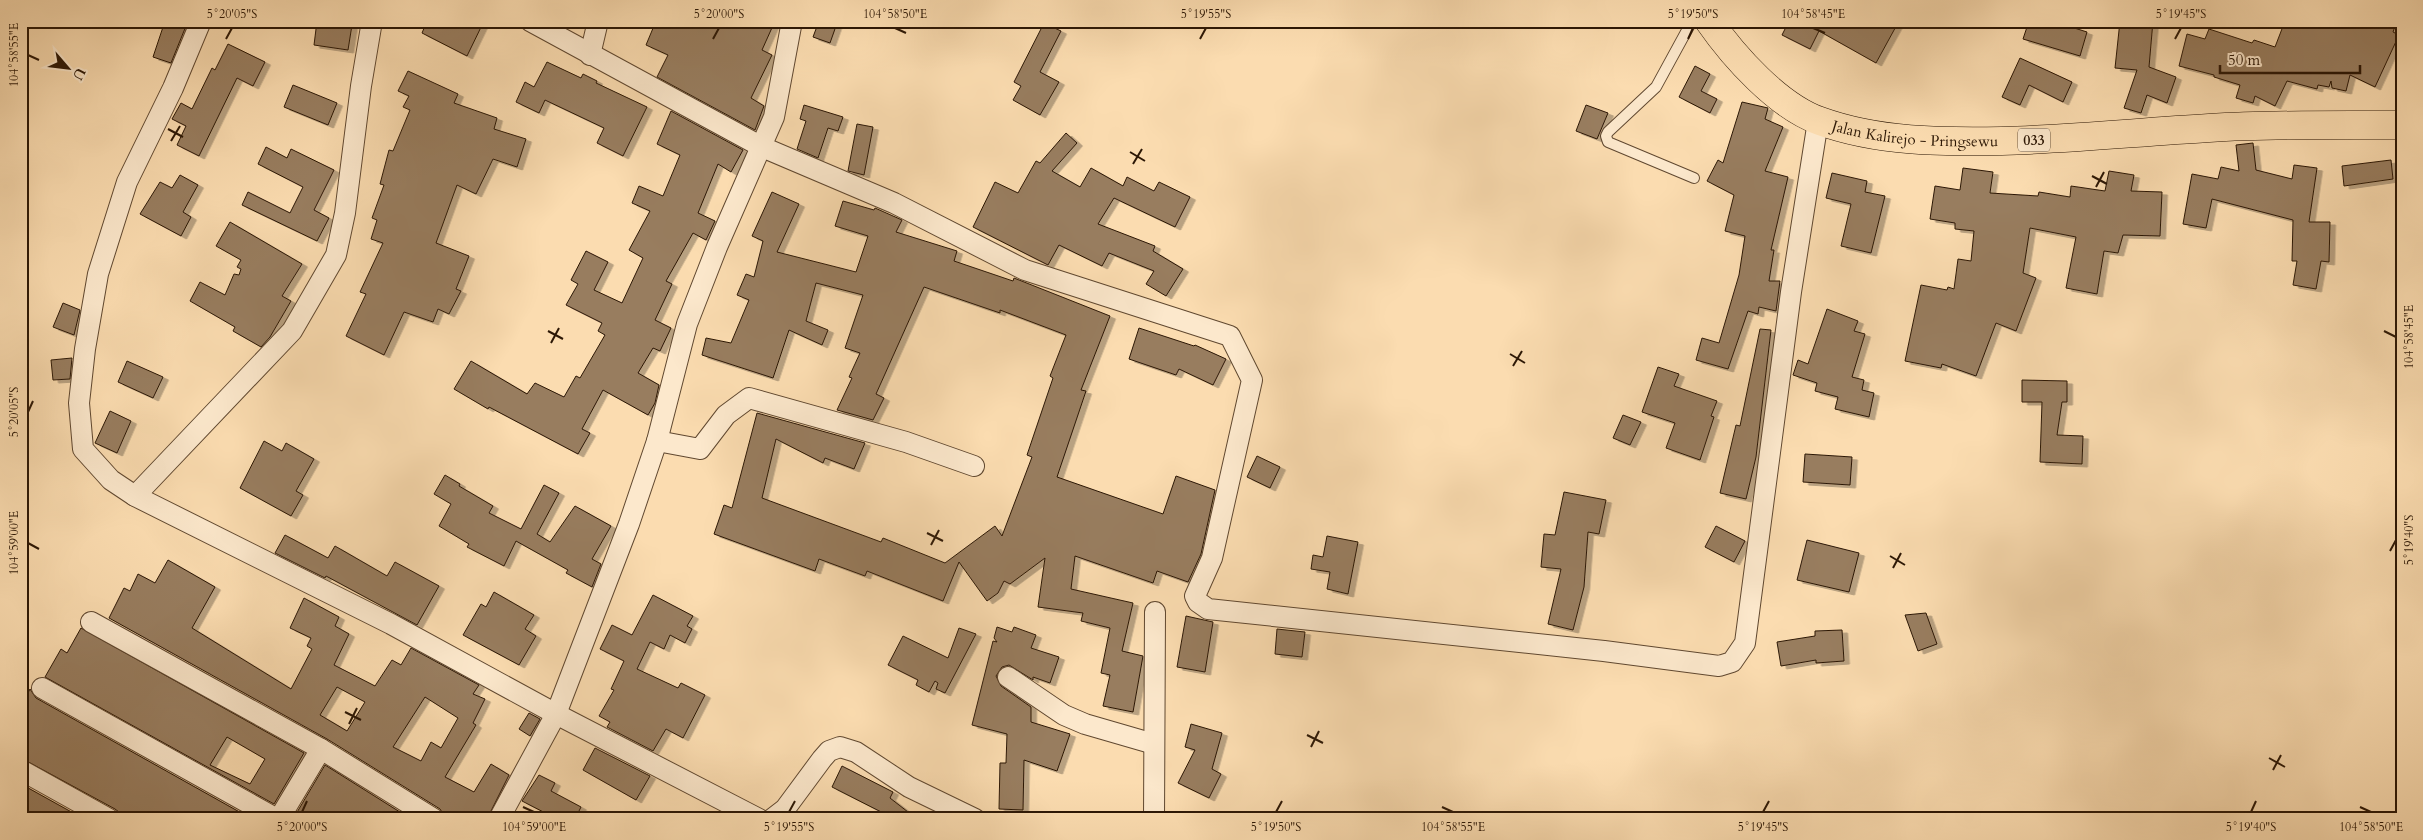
<svg xmlns="http://www.w3.org/2000/svg" width="2423" height="840" viewBox="0 0 2423 840" font-family="Cardo,serif">
  <style>
    .building { fill: #987d5e; stroke: #2c1705; fill-rule: evenodd; filter: url(#shadow) }
    .lines { fill: none; stroke-linecap: round; stroke-linejoin: round }
    .lane-casing { stroke: #604830; stroke-width: 12 }
    .street-casing { stroke: #604830; stroke-width: 22 }
    .primary-casing { stroke: #2c1705; stroke-width: 29 }
    .lane { stroke: #fce8cc; stroke-width: 10 }
    .street { stroke: #fce8cc; stroke-width: 20 }
    .primary { stroke: #fbdcb0; stroke-width: 28 }
    .ticks { fill: none; stroke: #2c1705; stroke-width: 2 }
    .labels { text-anchor: middle; dominant-baseline: central; stroke-width: 4; stroke-linejoin: round; paint-order: stroke }
    .shield { fill: #fce8cc; stroke: #6a5641; stroke-width: 1 }
    .shield-label { font-size: 14px; font-weight: bold; fill: #2c1705 }
    .street-label { font-size: 15px; fill: #2c1705; stroke: #fce8cc }
    .neatline { fill: none; stroke: #2c1705; stroke-width: 2 }
    .ticks-label { font-size: 12px; text-anchor: middle; fill: #2c1705 }
  </style>
  <defs>
    <filter id="shadow"><feDropShadow dx="5.5" dy="3" stdDeviation="0" flood-color="#0004"/></filter>
  </defs>
  <rect width="100%" height="100%" fill="#fbdcb0"/>
  <filter id="stains"><feTurbulence type="fractalNoise" baseFrequency=".004" numOctaves="4"/><feColorMatrix values="0 0 0 0 .2 0 0 0 0 .09 0 0 0 0 .02 0 0 0 .5 -.17"/></filter>
  <radialGradient id="worn" r=".72"><stop offset=".6" stop-color="#630" stop-opacity="0"/><stop offset="1" stop-color="#630" stop-opacity=".3"/></radialGradient>
  <g class="building">
    <polygon points="165,21 188,21 171,63 153,57"/>
    <polygon points="317,21 352,25 348,50 314,45"/>
    <polygon points="427,21 484,21 467,56 422,33"/>
    <polygon points="656,21 775,21 762,50 772,55 751,98 764,106 755,130 657,77 668,55 646,45"/>
    <polygon points="819,21 836,26 830,43 813,37"/>
    <polygon points="1789,21 1899,21 1876,63 1819,31 1810,49 1782,35"/>
    <polygon points="2029,21 2070,21 2068,26 2087,32 2080,56 2023,39"/>
    <polygon points="2120,21 2153,21 2149,67 2176,77 2167,103 2147,95 2141,113 2124,108 2137,70 2115,68"/>
    <polygon points="2285,21 2397,21 2393,32 2399,35 2375,87 2350,75 2346,91 2332,88 2331,81 2329,87 2318,85 2317,89 2287,81 2275,106 2255,96 2253,103 2236,98 2240,85 2214,77 2214,75 2179,66 2187,34 2205,39 2209,29 2252,43 2254,40 2275,47"/>
    <polygon points="1044,23 1061,31 1040,72 1059,82 1040,115 1013,100 1021,86 1014,82"/>
    <polygon points="228,44 265,62 253,86 237,78 199,156 177,145 186,126 172,119 181,103 192,109 212,68 215,70"/>
    <polygon points="2020,58 2072,82 2063,102 2029,85 2020,105 2002,97"/>
    <polygon points="547,62 581,78 583,74 597,81 596,83 647,107 623,156 597,143 604,128 545,100 539,113 516,102 525,82 534,87"/>
    <polygon points="1695,66 1710,74 1701,91 1717,99 1710,113 1679,97"/>
    <polygon points="408,71 458,94 454,103 497,118 494,129 526,139 517,167 493,159 476,194 457,185 436,243 469,256 456,289 461,291 449,314 438,309 433,322 404,312 384,355 346,336 366,294 360,292 383,243 371,239 377,220 372,218 384,185 380,184 389,150 393,151 410,110 403,107 409,96 398,91"/>
    <polygon points="293,85 337,103 328,125 284,107"/>
    <polygon points="1742,102 1768,108 1765,119 1783,127 1765,171 1788,177 1771,250 1774,250 1769,281 1780,281 1776,311 1759,307 1758,314 1748,311 1728,369 1696,360 1702,338 1719,343 1739,275 1745,236 1725,231 1734,195 1707,181 1718,160 1723,163"/>
    <polygon points="804,105 843,117 838,131 828,128 818,158 797,149 806,121 800,119"/>
    <polygon points="1586,105 1608,113 1597,139 1576,131"/>
    <polygon points="671,111 743,150 731,172 718,164 698,213 715,221 706,240 693,233 666,281 672,284 655,320 671,328 660,351 653,348 638,373 659,385 655,403 648,415 603,390 582,429 590,433 578,454 489,407 488,409 454,389 471,361 527,394 535,383 564,397 576,376 580,378 605,335 598,331 602,323 566,305 578,284 571,280 586,251 608,262 594,290 622,303 643,258 629,250 650,211 632,203 639,186 663,196 680,155 657,144"/>
    <polygon points="857,124 873,127 864,175 848,171"/>
    <polygon points="1066,133 1077,143 1052,171 1080,187 1091,168 1123,186 1127,177 1154,191 1159,182 1190,197 1175,227 1114,198 1098,224 1155,246 1153,251 1183,269 1166,296 1146,284 1154,271 1109,253 1102,266 1059,245 1048,265 973,227 995,182 1018,193 1036,161 1040,163"/>
    <polygon points="2253,143 2256,170 2292,179 2294,165 2317,168 2309,222 2330,222 2329,262 2321,261 2316,289 2293,285 2297,261 2292,261 2293,220 2212,199 2206,228 2183,224 2192,174 2218,179 2221,167 2239,171 2236,145"/>
    <polygon points="266,147 287,158 291,149 334,170 314,210 329,218 317,241 242,205 248,192 290,213 303,187 258,164"/>
    <polygon points="2391,160 2393,179 2344,186 2342,166"/>
    <polygon points="1963,168 1993,172 1990,193 2038,196 2039,192 2070,197 2071,186 2105,191 2109,171 2134,175 2131,191 2162,192 2160,236 2123,235 2118,253 2104,251 2097,294 2066,288 2076,237 2030,228 2023,273 2036,278 2016,331 1996,323 1976,376 1942,364 1941,368 1905,361 1921,285 1947,290 1948,287 1954,289 1958,259 1971,261 1974,231 1955,229 1955,223 1930,219 1935,186 1960,190"/>
    <polygon points="1832,173 1867,181 1865,192 1885,196 1871,253 1841,246 1851,204 1826,198"/>
    <polygon points="180,175 198,185 183,212 191,217 181,236 140,214 160,182 172,188"/>
    <polygon points="772,192 799,204 777,252 856,272 868,236 835,226 843,201 874,210 875,208 902,220 896,232 957,251 954,261 1013,281 1014,278 1110,316 1081,390 1086,391 1057,477 1163,514 1176,476 1215,490 1201,554 1188,582 1157,571 1153,583 1075,556 1071,589 1133,603 1122,651 1143,656 1133,712 1103,706 1110,675 1101,673 1110,628 1081,621 1083,613 1038,607 1045,558 1010,584 1004,581 998,593 987,601 959,562 943,601 867,571 865,576 819,559 815,571 714,534 724,505 732,508 757,413 865,443 854,469 825,458 823,463 776,439 762,498 881,542 883,538 945,563 995,526 1002,536 1032,457 1027,455 1053,378 1050,376 1066,335 1000,310 1000,313 924,287 876,394 884,398 873,420 837,410 852,378 849,377 860,353 845,348 863,295 816,283 806,321 828,330 822,345 789,330 773,378 702,355 706,338 731,343 749,300 737,295 746,274 754,277 763,241 752,236"/>
    <polygon points="230,222 302,264 282,296 291,301 270,337 261,347 233,331 235,327 190,301 200,282 225,295 234,274 239,275 241,269 237,267 241,260 216,246"/>
    <polygon points="63,303 80,310 74,335 53,327"/>
    <polygon points="1827,309 1858,321 1854,331 1865,334 1852,377 1864,380 1862,390 1874,393 1869,417 1835,409 1838,397 1815,391 1817,383 1793,375 1798,360 1808,364"/>
    <polygon points="1139,328 1194,346 1195,345 1226,359 1213,385 1179,369 1176,375 1129,359"/>
    <polygon points="1760,329 1771,330 1756,457 1746,499 1720,493 1736,425 1740,426"/>
    <polygon points="72,358 70,379 53,380 51,360"/>
    <polygon points="127,361 163,377 153,398 118,382"/>
    <polygon points="1658,367 1679,374 1674,386 1717,401 1711,416 1714,417 1700,460 1666,448 1675,423 1642,412"/>
    <polygon points="2022,380 2067,381 2067,402 2062,402 2057,435 2083,436 2082,464 2040,462 2042,402 2022,402"/>
    <polygon points="110,411 131,421 117,453 95,443"/>
    <polygon points="1623,415 1641,422 1630,445 1613,438"/>
    <polygon points="264,441 282,451 286,443 314,459 296,491 303,495 291,516 240,488"/>
    <polygon points="1805,454 1852,457 1850,485 1803,482"/>
    <polygon points="1257,456 1280,467 1270,488 1247,477"/>
    <polygon points="445,475 460,484 459,486 493,506 489,513 521,529 544,485 559,493 537,534 550,542 575,506 611,526 592,559 601,564 592,587 566,573 568,570 516,541 504,566 467,547 469,544 439,526 451,504 434,494"/>
    <polygon points="1564,492 1606,500 1599,534 1588,532 1584,587 1573,630 1548,624 1561,569 1541,567 1544,534 1555,535"/>
    <polygon points="1716,526 1745,541 1734,562 1705,547"/>
    <polygon points="285,535 328,558 335,546 387,576 395,562 439,586 417,625 326,576 325,578 275,553"/>
    <polygon points="1327,536 1358,542 1348,594 1327,589 1330,572 1311,569 1313,555 1323,557"/>
    <polygon points="1807,540 1859,553 1849,592 1797,580"/>
    <path d="M 168,560 L 215,587 L 192,628 L 291,689 L 312,649 L 307,646 L 311,638 L 290,628 L 304,598 L 339,617 L 335,626 L 349,634 L 334,665 L 375,686 L 392,660 L 401,665 L 411,648 L 479,685 L 473,694 L 485,699 L 473,723 L 476,725 L 445,777 L 474,792 L 491,764 L 509,775 L 487,819 L 446,819 L 440,809 L 327,739 L 109,618 L 124,588 L 130,591 L 138,574 L 155,583 ZM 337,687 L 365,702 L 347,731 L 320,715 ZM 425,697 L 458,718 L 441,748 L 431,742 L 421,761 L 393,747 Z"/>
    <polygon points="494,592 534,615 525,629 536,636 519,665 463,635 481,604 486,607"/>
    <polygon points="653,595 693,616 687,626 692,629 685,643 670,635 664,649 650,642 637,669 678,688 681,683 705,695 683,738 666,729 653,751 607,727 610,722 599,716 614,690 611,689 624,661 600,649 612,625 632,635"/>
    <polygon points="1926,613 1937,644 1918,651 1905,615"/>
    <polygon points="1186,616 1213,622 1205,672 1177,667"/>
    <polygon points="997,627 1012,632 1014,627 1036,635 1031,648 1059,657 1050,683 1033,677 1033,680 1009,665 1002,667 996,676 1001,686 1031,707 1031,722 1070,734 1057,771 1024,760 1023,810 999,809 1000,763 1006,763 1007,734 972,725 993,641 997,642 994,638"/>
    <path d="M 81,628 L 304,753 L 274,804 L 45,677 L 61,649 L 67,653 ZM 227,737 L 265,759 L 250,784 L 210,765 Z"/>
    <polygon points="959,628 976,634 945,693 936,689 938,683 935,681 929,692 916,685 918,680 888,665 903,636 948,658"/>
    <polygon points="1277,629 1305,632 1302,657 1275,654"/>
    <polygon points="1842,630 1844,661 1816,663 1816,660 1781,666 1777,642 1815,636 1815,631"/>
    <polygon points="30,689 36,698 252,819 128,819 115,809 21,758 21,706"/>
    <polygon points="529,713 540,719 530,736 519,729"/>
    <polygon points="1191,724 1222,733 1212,769 1221,774 1209,798 1178,783 1195,750 1185,747"/>
    <polygon points="595,748 650,776 636,800 583,770"/>
    <polygon points="325,765 411,819 293,819"/>
    <polygon points="842,766 893,792 890,798 917,819 895,819 832,787"/>
    <polygon points="539,775 555,783 551,791 581,807 575,819 557,819 522,801"/>
    <polygon points="21,784 84,819 29,819 21,814"/>
  </g>
  <g class="lines">
    <g class="lane-casing">
      <polyline id="lane" points="1692,21 1656,87 1608,132 1606,136 1608,142 1694,178"/>
    </g>
    <g class="street-casing">
      <g id="street">
        <polyline points="201,21 173,88 127,182 98,274 85,349 79,403 83,449 111,480 135,496 391,624 556,714 759,819"/>
        <polyline points="530,21 762,147 894,203 1025,270 1230,336 1252,380 1212,558 1195,596 1198,602 1208,609 1604,651 1719,666 1732,662 1745,643 1791,292 1818,121"/>
        <polyline points="590,55 598,21"/>
        <polyline points="657,441 700,449 726,415 749,398 906,442 974,466"/>
        <polyline points="135,496 292,331 336,255 345,213 361,86 372,21"/>
        <polyline points="91,622 321,749 434,819"/>
        <polyline points="1008,677 1064,715 1085,724 1154,744"/>
        <polyline points="42,688 277,819"/>
        <polyline points="21,770 109,819"/>
        <polyline points="279,819 321,749"/>
        <polyline points="499,819 556,714 629,524 657,441 687,324 717,247 774,117 792,21"/>
        <polyline points="772,819 785,809 822,759 829,751 840,747 856,752 909,787 975,819"/>
        <polyline points="1154,819 1155,612"/>
      </g>
    </g>
    <g class="primary-casing">
      <g id="primary">
        <path id="s1" d="M 1709,21 C 1734,57 1778,106 1820,121 C 1878,142 1941,142 2002,141 C 2071,139 2140,132 2209,128 C 2273,124 2338,125 2402,125"/>
      </g>
    </g>
    <use href="#lane" class="lane"/>
    <use href="#street" class="street"/>
    <use href="#primary" class="primary"/>
  </g>
  <path class="ticks" d="M 895,28 L 906,33M 1813,28 L 1825,33M 226,39 L 232,28M 713,39 L 719,28M 1200,39 L 1206,28M 1688,39 L 1693,28M 2175,39 L 2181,28M 28,55 L 39,60M 168,129 L 183,137M 171,141 L 180,126M 1130,152 L 1145,161M 1133,164 L 1142,149M 2092,176 L 2107,184M 2096,187 L 2104,172M 548,331 L 563,339M 2384,331 L 2396,337M 551,343 L 559,328M 1510,354 L 1525,363M 1513,366 L 1522,351M 28,412 L 33,401M 927,533 L 943,541M 28,543 L 39,549M 931,545 L 939,530M 2390,551 L 2396,540M 1890,556 L 1905,565M 1893,568 L 1901,553M 345,712 L 361,720M 349,724 L 357,708M 1307,735 L 1323,743M 1311,747 L 1319,731M 2269,758 L 2285,767M 2273,770 L 2281,755M 523,807 L 534,812M 1442,807 L 1453,812M 2360,807 L 2371,812M 302,812 L 307,801M 789,812 L 795,801M 1276,812 L 1282,801M 1763,812 L 1769,801M 2251,812 L 2256,801"/>
  <g class="labels">
    <rect class="shield" x="2018" y="128.5" width="32" height="23" rx="4"/>
    <g class="shield-label">
      <text x="2034" y="140">033</text>
    </g>
    <g class="street-label">
      <text stroke="none"><textPath href="#s1" startOffset="248">Jalan Kalirejo - Pringsewu</textPath></text>
    </g>
  </g>
  <rect width="2423" height="840" fill="none" stroke="#fbdcb0" stroke-width="55"/>
  <g transform="translate(68 68) rotate(118)" stroke="#fce8cc" stroke-width="4" paint-order="stroke">
  <path d="M0-4L9 19L0 12L-9 19Z" fill="#2c1705"/>
  <text y="-8" font-size="14" font-weight="bold" text-anchor="middle" fill="#2c1705">U</text>
  </g>
  <path d="M2220 65v8h140v-8" fill="none" stroke="#2c1705" stroke-width="2.5"/>
  <text x="2228" y="65" font-size="15" fill="#2c1705" stroke="#fce8cc" stroke-width="4" paint-order="stroke">50 m</text>
  <rect x="28" y="28" width="2368" height="784" class="neatline"/>
  <g class="ticks-label">
    <text x="232" y="18">5°20'05"S</text>
    <text x="719" y="18">5°20'00"S</text>
    <text x="895" y="18">104°58'50"E</text>
    <text x="1206" y="18">5°19'55"S</text>
    <text x="1693" y="18">5°19'50"S</text>
    <text x="1813" y="18">104°58'45"E</text>
    <text x="2181" y="18">5°19'45"S</text>
    <text transform="translate(14 55) rotate(-90)" y="4">104°58'55"E</text>
    <text transform="translate(2409 337) rotate(-90)" y="4">104°58'45"E</text>
    <text transform="translate(14 412) rotate(-90)" y="4">5°20'05"S</text>
    <text transform="translate(2409 540) rotate(-90)" y="4">5°19'40"S</text>
    <text transform="translate(14 543) rotate(-90)" y="4">104°59'00"E</text>
    <text x="302" y="831">5°20'00"S</text>
    <text x="534" y="831">104°59'00"E</text>
    <text x="789" y="831">5°19'55"S</text>
    <text x="1276" y="831">5°19'50"S</text>
    <text x="1453" y="831">104°58'55"E</text>
    <text x="1763" y="831">5°19'45"S</text>
    <text x="2251" y="831">5°19'40"S</text>
    <text x="2371" y="831">104°58'50"E</text>
  </g>
  <rect width="100%" height="100%" filter="url(#stains)"/>
  <rect width="100%" height="100%" fill="url(#worn)"/>
</svg>
